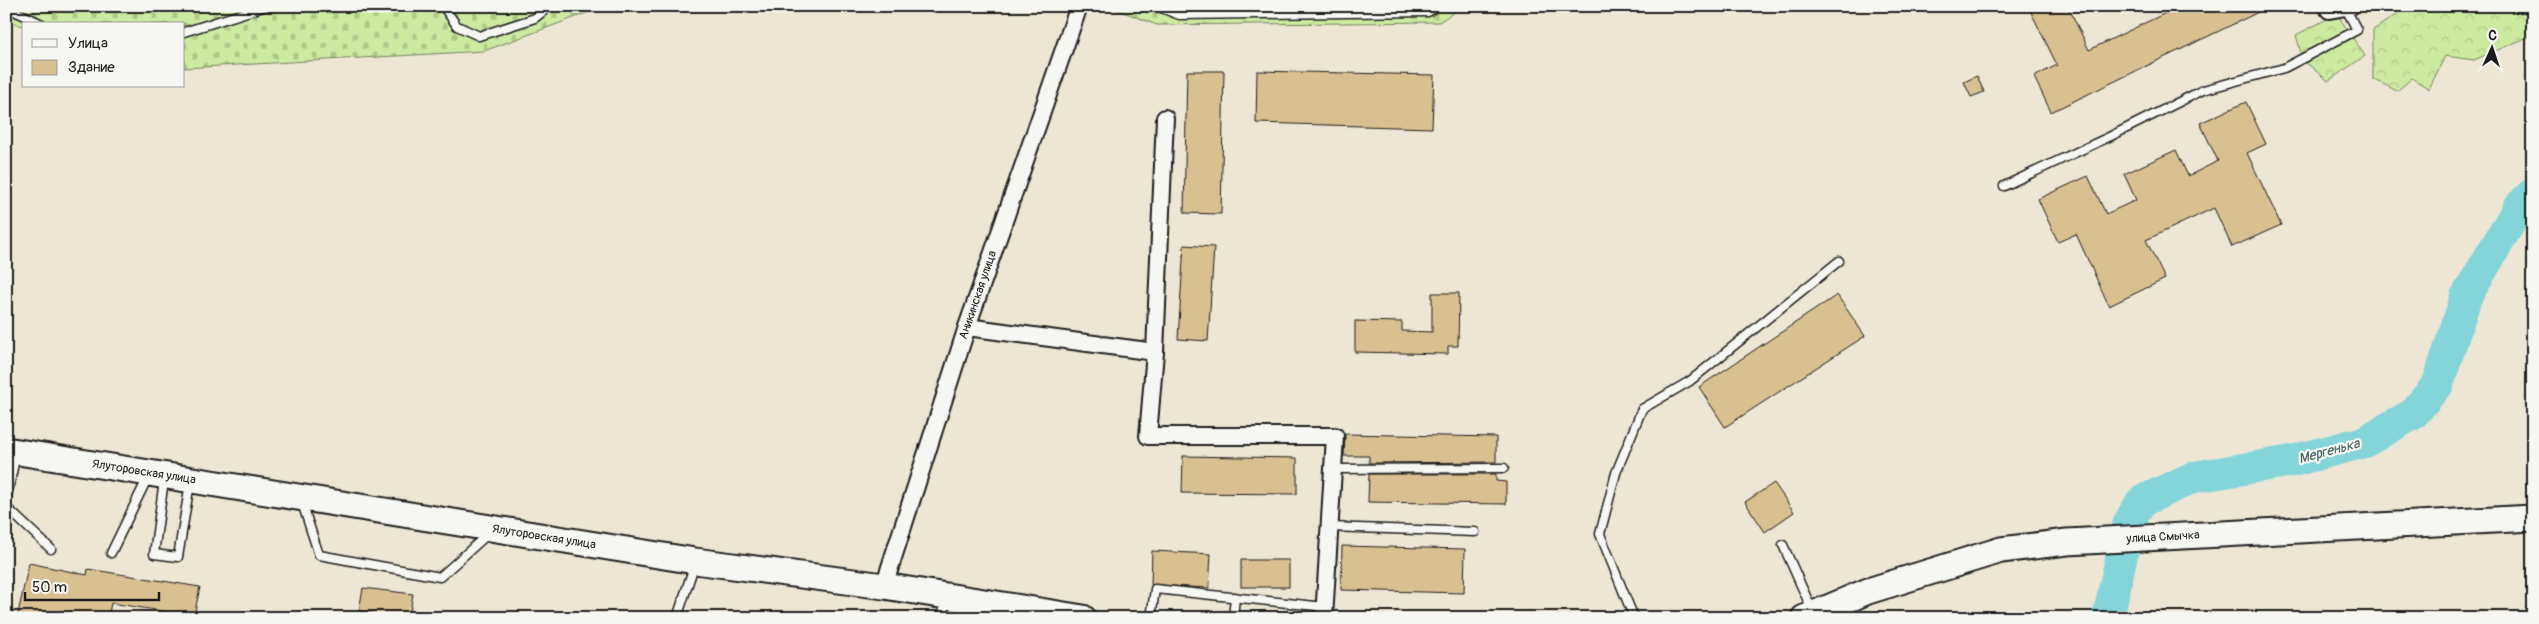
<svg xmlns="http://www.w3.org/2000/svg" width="2539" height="624" viewBox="0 0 2539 624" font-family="Pangolin,sans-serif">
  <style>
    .forest { fill: url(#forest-crowns); stroke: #74835e }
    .cemetery { fill: url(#cemetery-stones); stroke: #74835e }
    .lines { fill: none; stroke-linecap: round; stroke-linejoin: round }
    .river { stroke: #83d5d9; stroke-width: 32 }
    .building { fill: #d9c090; stroke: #1c1c1c }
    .lane-casing { stroke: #1c1c1c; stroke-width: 11 }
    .street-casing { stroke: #1c1c1c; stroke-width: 20 }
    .primary-casing { stroke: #1c1c1c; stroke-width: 29 }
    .lane { stroke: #f6f6f2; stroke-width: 8 }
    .street { stroke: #f6f6f2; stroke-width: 16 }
    .primary { stroke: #f6f6f2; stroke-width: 25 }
    .labels { text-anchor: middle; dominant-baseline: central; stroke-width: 4.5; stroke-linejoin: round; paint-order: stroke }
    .street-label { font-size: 12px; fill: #1c1c1c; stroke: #f6f6f2 }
    .water-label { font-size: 14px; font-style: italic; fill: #405d5e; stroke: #f6f6f2 }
  </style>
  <defs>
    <pattern id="forest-crowns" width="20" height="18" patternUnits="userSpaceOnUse" patternTransform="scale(1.25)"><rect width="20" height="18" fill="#cdeaa1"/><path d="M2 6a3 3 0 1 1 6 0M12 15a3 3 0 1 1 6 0" fill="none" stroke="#afc88a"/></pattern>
    <pattern id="cemetery-stones" width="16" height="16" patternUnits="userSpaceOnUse" patternTransform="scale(1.25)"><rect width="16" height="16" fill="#cdeaa1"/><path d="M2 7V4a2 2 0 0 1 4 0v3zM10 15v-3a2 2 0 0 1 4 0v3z" fill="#afc88a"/></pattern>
  </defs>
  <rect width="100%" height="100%" fill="#ede6d5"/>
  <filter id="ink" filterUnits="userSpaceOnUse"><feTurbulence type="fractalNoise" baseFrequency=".02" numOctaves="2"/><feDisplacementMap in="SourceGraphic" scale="10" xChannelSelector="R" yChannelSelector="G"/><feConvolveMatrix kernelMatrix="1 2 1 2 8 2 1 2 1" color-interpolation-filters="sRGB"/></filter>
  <g filter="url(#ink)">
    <g class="forest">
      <polygon points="2440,6 2491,6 2527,14 2533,8 2533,35 2474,60 2445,56 2429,89 2412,78 2397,91 2373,79 2373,30 2402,11"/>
      <polygon points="2337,14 2365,56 2328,81 2303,60 2296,35"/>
    </g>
    <g class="cemetery">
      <polygon points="6,6 606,6 484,51 184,68 184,24 24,24 24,27 6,19"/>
      <polygon points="1108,6 1464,6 1439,22 1157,25"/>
    </g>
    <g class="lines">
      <polyline class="river" points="2108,618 2129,522 2142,501 2194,477 2292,461 2364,442 2413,414 2438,384 2466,297 2519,207 2533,193"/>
    </g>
    <g class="building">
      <polygon points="2028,6 2068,6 2089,50 2180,6 2271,6 2051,112 2034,77 2057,65"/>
      <polygon points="1187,71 1224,71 1221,214 1184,213"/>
      <polygon points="1257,71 1434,75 1432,128 1256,123"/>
      <polygon points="1977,76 1984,92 1971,97 1964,82"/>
      <polygon points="2246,102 2266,144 2247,153 2281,225 2232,247 2214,208 2146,240 2165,279 2109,306 2076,234 2058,242 2038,199 2088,176 2106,214 2136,200 2124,174 2176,150 2188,176 2218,161 2200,123"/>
      <polygon points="1184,245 1214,247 1208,341 1178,339"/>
      <polygon points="1432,293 1459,293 1458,346 1448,346 1448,354 1355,352 1355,321 1402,322 1402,331 1432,332"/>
      <polygon points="1837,295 1865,336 1725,427 1699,387"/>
      <polygon points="1345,434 1496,437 1496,462 1369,463 1369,456 1344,456"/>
      <polygon points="1183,456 1297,458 1297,494 1182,493"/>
      <polygon points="1369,474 1496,474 1496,481 1506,482 1506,504 1368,502"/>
      <polygon points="1774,483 1794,512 1765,532 1745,502"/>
      <polygon points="1342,546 1465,549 1464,593 1341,590"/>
      <polygon points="1152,551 1211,554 1209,588 1151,585"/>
      <rect x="1241" y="560" width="48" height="27"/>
      <polygon points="29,563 87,575 88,569 200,587 194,616 111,603 108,618 17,618"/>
      <polygon points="363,588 413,594 409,618 395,616 394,618 372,618 373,613 359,611"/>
    </g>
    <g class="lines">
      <g class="lane-casing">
        <g id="lane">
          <polyline points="443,6 457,26 479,36 535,18 550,6"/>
          <polyline points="1156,6 1179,15 1428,12 1437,6"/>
          <polyline points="6,7 42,24"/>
          <polyline points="184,32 266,6"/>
          <polyline points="2004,186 2111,136 2203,90 2284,68 2357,30 2345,7"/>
          <polyline points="1333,469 1504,468"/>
          <polyline points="164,480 154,554 178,557 190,483"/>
          <polyline points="6,501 16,454"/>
          <polyline points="302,503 319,555 440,577 489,533"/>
          <polyline points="6,507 51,549"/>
          <polyline points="1329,527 1475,532"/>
          <polyline points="1783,545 1813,612"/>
          <polyline points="111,553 148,477"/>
          <polyline points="677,618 695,563"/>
          <polyline points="943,618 945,598"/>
          <polyline points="1151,618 1155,589 1325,607"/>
          <polyline points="1233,618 1235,597"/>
          <polyline points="1634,618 1600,534 1616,473 1642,409 1690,381 1839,261"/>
        </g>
      </g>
      <g class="street-casing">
        <g id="street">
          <polyline points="2329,10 2351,6"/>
          <polyline points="967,327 1155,352 1148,436 1335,436 1324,618"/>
          <polyline points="1155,352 1165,118"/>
          <polyline points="884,586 967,327 1079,6"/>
        </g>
      </g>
      <g class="primary-casing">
        <g id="primary">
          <polyline points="6,450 695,561 884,586 1083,618"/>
          <polyline points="1804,618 1868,591 2001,550 2067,542 2533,518"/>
        </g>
      </g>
      <use href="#lane" class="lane"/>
      <use href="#street" class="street"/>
      <use href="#primary" class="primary"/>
    </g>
  </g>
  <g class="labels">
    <g class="street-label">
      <text transform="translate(978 295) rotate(-71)">Аникинская улица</text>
      <text transform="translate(144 472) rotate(9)">Ялуторовская улица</text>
      <text transform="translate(544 537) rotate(9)">Ялуторовская улица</text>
      <text transform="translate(2163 537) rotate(-3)">улица Смычка</text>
    </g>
    <g class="water-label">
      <text transform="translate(2329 451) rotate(-15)">Мергенька</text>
    </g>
  </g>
  <rect width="2539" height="624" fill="none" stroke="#f6f6f2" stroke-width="25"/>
  <rect x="12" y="12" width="2514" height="599" fill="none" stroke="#1c1c1c" stroke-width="2" filter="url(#ink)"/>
  <rect x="22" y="22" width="162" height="65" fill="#f6f6f2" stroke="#9f9f9c"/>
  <rect x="32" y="39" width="25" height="8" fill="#f6f6f2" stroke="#9f9f9c"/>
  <text x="68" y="48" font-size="15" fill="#1c1c1c">Улица</text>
  <rect x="32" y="60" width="25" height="15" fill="#d9c090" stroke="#9f9f9c"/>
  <text x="68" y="72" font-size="15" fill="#1c1c1c">Здание</text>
  <g transform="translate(2492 48) rotate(3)" stroke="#f6f6f2" stroke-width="4" paint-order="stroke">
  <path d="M0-4L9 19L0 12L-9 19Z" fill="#1c1c1c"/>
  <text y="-8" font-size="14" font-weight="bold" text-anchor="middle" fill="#1c1c1c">С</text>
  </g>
  <path d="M25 592v8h134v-8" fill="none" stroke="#1c1c1c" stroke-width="2.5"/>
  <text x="32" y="592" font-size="15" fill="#1c1c1c" stroke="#f6f6f2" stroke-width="4" paint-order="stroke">50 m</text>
</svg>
